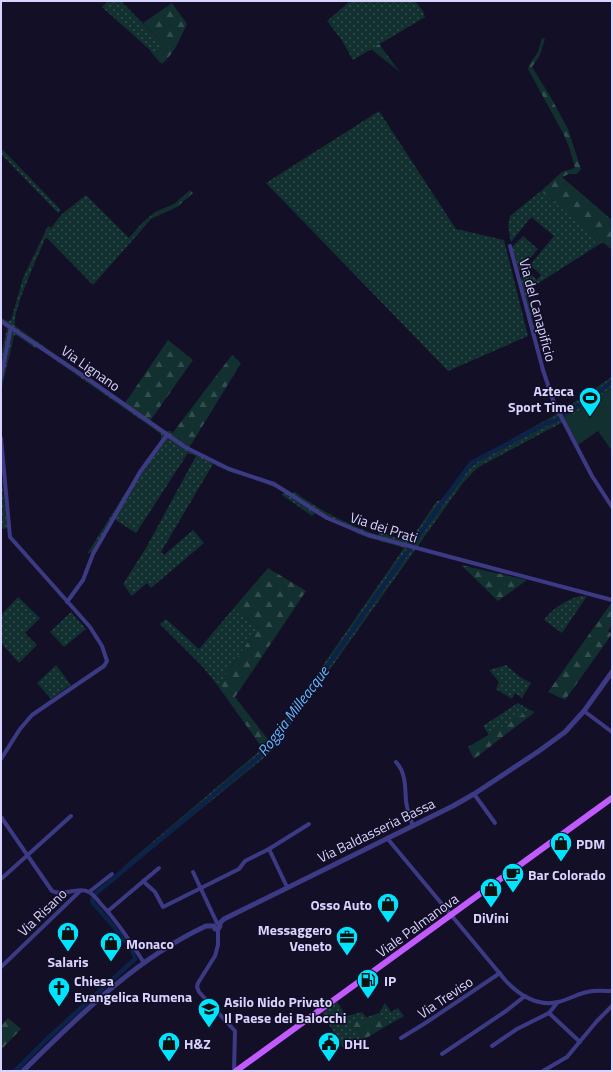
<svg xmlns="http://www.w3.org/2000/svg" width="613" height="1072" viewBox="0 0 613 1072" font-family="'Titillium Web',sans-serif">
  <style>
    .grass { fill: url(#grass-dots) }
    .forest { fill: url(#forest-firs) }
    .pitch { fill: #12302f }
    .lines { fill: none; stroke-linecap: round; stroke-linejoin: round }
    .canal { stroke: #0c2248; stroke-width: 4.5 }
    .minor { stroke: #3d3a85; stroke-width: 4 }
    .tertiary { stroke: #3d3a85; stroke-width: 5 }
    .primary { stroke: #c25bff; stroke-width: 6 }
    .labels { text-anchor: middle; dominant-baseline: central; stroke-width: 3; stroke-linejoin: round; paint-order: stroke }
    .street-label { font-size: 14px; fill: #d9d4ff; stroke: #130f26 }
    .poi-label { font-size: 14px; font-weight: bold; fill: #d9d4ff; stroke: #130f26; text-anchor: start }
    .water-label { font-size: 15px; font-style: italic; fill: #62b6ff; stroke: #130f26 }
  </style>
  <defs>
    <pattern id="grass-dots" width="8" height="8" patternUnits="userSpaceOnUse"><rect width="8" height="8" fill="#12302f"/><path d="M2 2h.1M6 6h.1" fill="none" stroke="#344d4e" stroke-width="1.8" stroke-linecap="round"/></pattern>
    <pattern id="forest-firs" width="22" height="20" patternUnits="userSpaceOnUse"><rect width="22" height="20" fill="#12302f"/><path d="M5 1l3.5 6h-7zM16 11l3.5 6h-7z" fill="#344d4e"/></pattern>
  </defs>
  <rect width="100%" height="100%" fill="#130f26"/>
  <g class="grass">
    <polygon points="108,1 121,1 164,45 155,57 149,49 102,7"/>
    <polygon points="350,1 415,1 423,11 425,17 353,60 341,39 327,21"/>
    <polygon points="379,111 456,229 504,240 528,336 448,371 266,183"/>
    <polygon points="1,148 61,210 58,213 1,154"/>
    <polygon points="541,191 603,242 526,291 541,357 521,279 522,275 526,270 537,280 541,275 530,265 554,236 531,217 511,242 508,226 510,216"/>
    <path d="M 86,195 L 129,238 L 135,231 L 138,234 L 93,285 L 46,237 C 40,251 11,314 15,326 L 165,431 L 171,431 L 172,433 L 171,435 C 189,449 211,460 233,469 C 254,478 273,480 293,493 L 295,492 C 320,511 347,524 377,535 L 381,532 C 391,535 399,540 409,542 L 437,501 L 441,500 L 468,465 L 471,467 L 478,461 L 512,444 L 510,440 L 555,415 L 612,377 L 612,387 L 565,421 L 484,464 L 476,469 L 462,484 L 271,752 L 125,871 L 122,868 L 270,742 L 404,548 L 363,536 L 314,513 L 312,516 L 282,495 L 284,492 C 261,479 236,476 213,464 L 161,552 L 164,555 L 193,530 L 204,543 L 151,588 L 147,583 L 132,596 L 123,584 L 146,548 L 196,456 L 188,453 L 136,533 L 114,519 L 95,551 L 87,554 L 144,463 L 161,440 L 161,434 L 38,348 L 35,348 L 16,335 L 14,336 L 1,391 L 1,355 L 7,328 L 1,324 L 1,318 L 8,321 L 11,320 L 23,278 L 48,226 L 51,228 L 62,214 Z"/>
    <polygon points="523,236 538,249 519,271 512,247"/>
    <polygon points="1,467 7,528 4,529 1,528"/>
    <path d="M 580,596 L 587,596 L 562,633 L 544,620 C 552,609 567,599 580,596 Z"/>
    <polygon points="18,597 40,618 25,633 37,645 19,663 1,643 1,615"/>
    <polygon points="233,609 258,627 218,686 202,666 160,624 166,619 199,649"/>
    <polygon points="71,612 86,629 64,647 50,632"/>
    <polygon points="56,665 71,685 51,699 37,683"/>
    <polygon points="506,665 520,677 531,683 522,698 515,693 512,699 496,689 499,682 489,670"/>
    <polygon points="518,703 530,710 489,735 483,726"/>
    <polygon points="337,1002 347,1016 362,1012 367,1018 352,1024 363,1040 344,1049 322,1013"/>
    <polygon points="385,1003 391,1012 398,1008 404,1016 390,1024 379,1013"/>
  </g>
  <g class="forest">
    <path d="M 172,3 L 187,24 C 180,38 175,53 162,64 L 155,57 L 164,45 L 143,23 Z"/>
    <polygon points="542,38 545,39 539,57 532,67 550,96 568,129 581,169 577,174 569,174 562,177 612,220 612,250 541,191 562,172 575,168 569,147 564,135 528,69 529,65 538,52"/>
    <polygon points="379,44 399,71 401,73 371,49"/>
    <polygon points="190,190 193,193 177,207 151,219 138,234 135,231 142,223 155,212 174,204"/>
    <polygon points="168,340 193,360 150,421 125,403"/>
    <polygon points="232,355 241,363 189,448 171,435"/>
    <polygon points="461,565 527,580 498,601"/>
    <polygon points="268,568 306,591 235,697 270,742 263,749 218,686 258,627 233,609"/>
    <polygon points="612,602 612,625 608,631 612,634 565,700 548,692"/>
    <polygon points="530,710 535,712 474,759 468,747"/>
    <polygon points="379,1013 390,1024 363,1040 351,1023"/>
    <polygon points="8,1018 21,1029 1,1050 1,1026"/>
  </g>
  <polygon class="pitch" points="612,387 612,451 598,431 578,445 565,421"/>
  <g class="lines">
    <path class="canal" d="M 15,1071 L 48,1038 L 135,959 C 136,950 102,913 94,904 L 92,900 L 94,895 L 266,751 L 279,735 L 441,504 L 471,463 L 547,423 L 557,420 L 612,382"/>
    <g class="minor">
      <polyline points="510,246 543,370 554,403 592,476 612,507"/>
      <polyline points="1,321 88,379 185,447 229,469 274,484 327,518 368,535 612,600"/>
      <polyline points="1,377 11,327"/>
      <polyline points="1,438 10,537 90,627 102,646 107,661 104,666 32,715 20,729 1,759"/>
      <polyline points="67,602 83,580 93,554 140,472 167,435"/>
      <polyline points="584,711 612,732"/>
      <path d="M 396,762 C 406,773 405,787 406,801 C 407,810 410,818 413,826"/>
      <polyline points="474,794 495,823"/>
      <path d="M 1,817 L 52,891 C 63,897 78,886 89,892 C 93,894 97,899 100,903 C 117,921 131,942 144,963"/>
      <path d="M 387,838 L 506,981 C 519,995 538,1007 558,1002 C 568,1000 577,994 587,992 C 595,990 604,991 612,991"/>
      <polyline points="269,849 309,824"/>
      <polyline points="193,872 217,923"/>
      <polyline points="1,879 71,816"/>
      <polyline points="143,881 155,892 163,907 239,869 245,861 269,849 287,887"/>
      <polyline points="89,892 112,874"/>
      <polyline points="108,911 159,868"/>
      <polyline points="218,929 218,945 215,956 198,983 197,987 199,992 235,1031 234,1071"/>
      <polyline points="1,967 80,891"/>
      <polyline points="549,1013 580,1042"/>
      <polyline points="401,1038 427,1022 500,973"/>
      <polyline points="492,1046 517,1029 549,1013 557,1003"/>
      <polyline points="442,1054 506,1011 525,996"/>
      <polyline points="543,1071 567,1057 597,1021 612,1006"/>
    </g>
    <path class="tertiary" d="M 23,1071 C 78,1017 135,959 206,926 L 214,926 L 215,929 L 218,929 L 220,926 L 219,924 L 224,919 L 453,806 L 474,794 L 539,751 L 565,732 L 584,711 L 612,672"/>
    <polyline class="primary" points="236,1071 612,798"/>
  </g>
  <defs>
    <g id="stadium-pin" transform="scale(1.15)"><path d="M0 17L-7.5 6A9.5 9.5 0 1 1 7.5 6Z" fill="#00e5ff" stroke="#130f26"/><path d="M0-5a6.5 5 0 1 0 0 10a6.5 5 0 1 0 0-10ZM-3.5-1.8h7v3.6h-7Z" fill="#111"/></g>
    <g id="shop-pin" transform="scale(1.15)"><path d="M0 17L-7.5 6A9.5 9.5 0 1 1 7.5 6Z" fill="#00e5ff" stroke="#130f26"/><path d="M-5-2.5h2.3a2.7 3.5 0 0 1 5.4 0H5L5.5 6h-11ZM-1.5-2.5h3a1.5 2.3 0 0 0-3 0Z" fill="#111"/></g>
    <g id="cafe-pin" transform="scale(1.15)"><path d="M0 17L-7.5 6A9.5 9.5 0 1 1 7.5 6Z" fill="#00e5ff" stroke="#130f26"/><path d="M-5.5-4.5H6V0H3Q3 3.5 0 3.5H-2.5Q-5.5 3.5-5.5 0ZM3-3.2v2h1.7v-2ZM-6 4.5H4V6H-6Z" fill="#111"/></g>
    <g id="office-pin" transform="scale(1.15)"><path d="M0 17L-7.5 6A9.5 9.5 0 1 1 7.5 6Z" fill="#00e5ff" stroke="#130f26"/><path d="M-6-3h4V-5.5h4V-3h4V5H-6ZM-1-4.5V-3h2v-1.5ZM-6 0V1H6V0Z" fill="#111"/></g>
    <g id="fuel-pin" transform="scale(1.15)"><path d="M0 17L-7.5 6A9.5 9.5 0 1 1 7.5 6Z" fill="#00e5ff" stroke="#130f26"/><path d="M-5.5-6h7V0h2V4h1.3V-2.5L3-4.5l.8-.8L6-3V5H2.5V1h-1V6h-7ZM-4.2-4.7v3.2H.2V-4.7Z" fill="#111"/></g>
    <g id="church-pin" transform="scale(1.15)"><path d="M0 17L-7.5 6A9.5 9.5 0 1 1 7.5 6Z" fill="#00e5ff" stroke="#130f26"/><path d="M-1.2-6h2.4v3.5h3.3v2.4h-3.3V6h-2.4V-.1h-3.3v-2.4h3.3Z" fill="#111"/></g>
    <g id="school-pin" transform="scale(1.15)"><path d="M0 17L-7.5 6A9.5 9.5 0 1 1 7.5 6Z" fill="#00e5ff" stroke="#130f26"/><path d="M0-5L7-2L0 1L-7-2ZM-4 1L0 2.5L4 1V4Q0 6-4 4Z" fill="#111"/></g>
    <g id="civic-pin" transform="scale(1.15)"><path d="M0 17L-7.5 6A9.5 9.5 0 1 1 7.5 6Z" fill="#00e5ff" stroke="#130f26"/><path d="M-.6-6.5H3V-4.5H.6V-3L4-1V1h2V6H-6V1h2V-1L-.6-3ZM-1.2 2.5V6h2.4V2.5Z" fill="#111"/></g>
  </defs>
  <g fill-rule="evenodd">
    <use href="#stadium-pin" x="590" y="398"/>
    <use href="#shop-pin" x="561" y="843"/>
    <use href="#cafe-pin" x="513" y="874"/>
    <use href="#shop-pin" x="491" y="889"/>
    <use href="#shop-pin" x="388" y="904"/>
    <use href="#shop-pin" x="68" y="933"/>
    <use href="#office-pin" x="347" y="937"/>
    <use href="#shop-pin" x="111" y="943"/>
    <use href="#fuel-pin" x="368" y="980"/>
    <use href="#church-pin" x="59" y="988"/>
    <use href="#school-pin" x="209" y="1009"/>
    <use href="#shop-pin" x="169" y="1043"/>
    <use href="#civic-pin" x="329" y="1043"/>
  </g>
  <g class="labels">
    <g class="street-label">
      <text transform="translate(538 310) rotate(75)">Via del Canapificio</text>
      <text transform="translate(91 368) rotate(35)">Via Lignano</text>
      <text transform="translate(384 527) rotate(18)">Via dei Prati</text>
      <text transform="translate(376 830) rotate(-26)">Via Baldasseria Bassa</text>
      <text transform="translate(42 912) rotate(-44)">Via Risano</text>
      <text transform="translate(417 925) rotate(-36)">Viale Palmanova</text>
      <text transform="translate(445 997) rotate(-34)">Via Treviso</text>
    </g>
    <g class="poi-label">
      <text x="574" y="390" text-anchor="end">Azteca<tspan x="574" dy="16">Sport Time</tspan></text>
      <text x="576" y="843">PDM</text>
      <text x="528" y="874">Bar Colorado</text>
      <text x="372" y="904" text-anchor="end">Osso Auto</text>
      <text x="491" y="917" text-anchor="middle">DiVini</text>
      <text x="332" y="929" text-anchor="end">Messaggero<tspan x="332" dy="16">Veneto</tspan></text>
      <text x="126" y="943">Monaco</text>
      <text x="68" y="961" text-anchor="middle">Salaris</text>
      <text x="74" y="980">Chiesa<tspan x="74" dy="16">Evangelica Rumena</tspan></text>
      <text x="384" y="980">IP</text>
      <text x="224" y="1001">Asilo Nido Privato<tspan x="224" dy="16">Il Paese dei Balocchi</tspan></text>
      <text x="184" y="1043">H&amp;Z</text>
      <text x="344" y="1043">DHL</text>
    </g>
    <g class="water-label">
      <text transform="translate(293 711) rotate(-53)">Roggia Milleacque</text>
    </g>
  </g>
  <rect width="613" height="1072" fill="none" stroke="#d9d4ff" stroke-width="4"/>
</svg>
